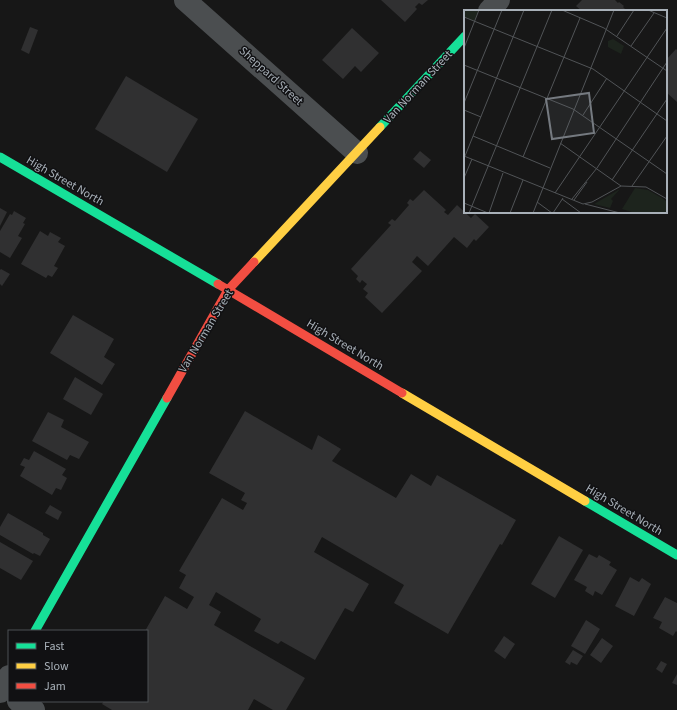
<svg xmlns="http://www.w3.org/2000/svg" width="677" height="710" viewBox="0 0 677 710" font-family="'Source Sans 3',sans-serif">
  <style>
    .building { fill: #303031 }
    .lines { fill: none; stroke-linecap: round; stroke-linejoin: round }
    .street { stroke: #4b4e50; stroke-width: 22 }
    .fast { stroke: #16e098; stroke-width: 9 }
    .slow { stroke: #ffcf43; stroke-width: 9 }
    .jam { stroke: #f24e42; stroke-width: 9 }
    .labels { text-anchor: middle; dominant-baseline: central; stroke-width: 3; stroke-linejoin: round; paint-order: stroke }
    .street-label { font-size: 12px; fill: #a8b0b8; stroke: #111113 }
    .inset-road { fill: none; stroke: #515457; stroke-width: 1 }
    .view { fill: #757a80; fill-opacity: 0.15; stroke: #757a80; stroke-width: 2 }
    .inset-edge { fill: none; stroke: #a8b0b8; stroke-width: 2 }
  </style>
  <rect width="100%" height="100%" fill="#171717"/>
  <g class="building">
    <polygon points="381,0 428,0 422,5 419,3 415,7 417,9 405,22"/>
    <polygon points="582,0 615,0 618,3 619,2 624,6 623,7 627,11 582,11 576,6"/>
    <polygon points="30,27 38,30 29,54 21,50"/>
    <polygon points="352,28 379,53 361,72 355,66 343,79 322,60"/>
    <polygon points="676,49 677,50 677,102 666,92 666,60"/>
    <polygon points="126,76 198,119 167,172 95,129"/>
    <polygon points="420,151 431,160 424,168 413,159"/>
    <polygon points="424,190 446,210 444,212 448,215 457,205 471,218 475,214 489,227 476,241 474,239 467,248 454,237 428,266 417,256 412,262 422,271 382,313 365,297 368,293 363,289 367,284 362,280 360,283 356,279 358,276 351,269 391,225 388,223 392,219 395,221 409,205 407,203 410,199 413,201"/>
    <polygon points="0,208 7,212 0,226"/>
    <polygon points="14,211 26,218 23,223 25,224 18,236 22,238 10,258 0,252 0,231 10,214 12,215"/>
    <polygon points="40,231 48,236 50,232 61,238 58,242 65,246 54,266 58,268 52,277 48,275 46,278 21,264"/>
    <polygon points="1,269 10,274 2,286 0,284 0,270"/>
    <polygon points="73,315 114,339 104,357 115,364 102,385 50,353"/>
    <polygon points="75,377 103,394 91,415 63,399"/>
    <polygon points="245,411 312,450 318,435 341,449 332,461 396,498 411,474 431,486 437,475 516,520 502,545 500,544 448,634 394,603 404,585 322,537 314,552 369,584 353,612 345,608 315,660 281,641 278,644 254,631 261,619 216,592 209,605 221,612 214,625 305,678 286,710 273,710 254,699 248,710 112,710 102,704 104,701 147,701 147,631 145,631 165,596 187,609 194,597 179,588 186,575 179,571 222,498 243,510 247,503 241,500 245,493 209,473"/>
    <polygon points="48,412 64,420 61,427 89,442 79,459 70,455 67,460 32,441"/>
    <polygon points="34,451 66,469 62,475 67,478 61,490 56,488 52,495 20,476 25,467 20,465 24,458 29,460"/>
    <polygon points="50,505 62,512 58,520 45,513"/>
    <polygon points="8,513 43,533 43,535 50,539 40,556 34,553 33,554 0,535 0,527"/>
    <polygon points="559,536 583,550 555,598 531,584"/>
    <polygon points="0,542 33,561 21,580 0,568"/>
    <polygon points="589,554 597,558 599,555 611,562 609,565 617,570 602,595 595,591 593,596 585,591 587,587 574,580"/>
    <polygon points="630,577 639,582 642,578 651,584 634,616 615,606"/>
    <polygon points="665,597 677,603 677,632 676,631 673,636 659,628 662,622 653,618"/>
    <polygon points="586,620 600,629 585,654 571,646"/>
    <polygon points="504,636 515,644 505,659 494,651"/>
    <polygon points="602,638 613,646 601,663 590,655"/>
    <polygon points="573,650 583,656 577,665 571,662 570,665 565,662"/>
    <polygon points="661,661 667,664 662,673 656,669"/>
    <polygon points="677,674 677,685 672,683"/>
  </g>
  <g class="lines">
    <g class="street">
      <polyline points="185,0 357,153"/>
      <polyline points="489,11 499,0"/>
      <polyline points="0,692 9,676"/>
      <polyline points="18,701 34,710"/>
    </g>
    <g class="fast">
      <polyline points="380,127 465,36"/>
      <polyline points="0,157 218,284"/>
      <polyline points="585,501 677,555"/>
      <polyline points="35,631 167,398"/>
    </g>
    <g class="slow">
      <polyline points="254,262 380,127"/>
      <polyline points="402,393 585,501"/>
    </g>
    <g class="jam">
      <polyline points="218,284 402,393"/>
      <polyline points="167,398 228,290 254,262"/>
    </g>
  </g>
  <g class="labels">
    <g class="street-label">
      <text transform="translate(271 76) rotate(42)">Sheppard Street</text>
      <text transform="translate(418 87) rotate(-47)">Van Norman Street</text>
      <text transform="translate(65 181) rotate(30)">High Street North</text>
      <text transform="translate(206 331) rotate(-59)">Van Norman Street</text>
      <text transform="translate(345 345) rotate(31)">High Street North</text>
      <text transform="translate(624 510) rotate(31)">High Street North</text>
    </g>
  </g>
  <g transform="translate(464 10)">
    <rect width="203" height="203" fill="#171717"/>
    <path d="M 0,0 L 15,0 L 10,11 L 0,7 ZM 149,29 L 160,36 L 157,44 L 144,37 L 144,31 ZM 171,178 L 184,180 L 198,188 L 203,192 L 203,203 L 171,203 L 158,199 ZM 156,179 L 147,189 L 149,191 L 146,198 L 130,194 Z" fill="#1d241d"/>
    <path class="inset-road" d="M 98,0 L 140,18 L 203,61M 184,0 L 203,8M 0,7 L 129,59 L 203,111M 153,26 L 170,0M 167,36 L 190,3M 0,38 L 15,0M 0,55 L 109,99 L 203,164M 0,93 L 38,0M 0,100 L 17,107M 119,105 L 143,68M 9,126 L 86,158M 96,133 L 157,176M 0,146 L 119,194 L 128,192 L 157,176 L 182,177 L 203,189M 1,146 L 60,0M 59,147 L 116,8M 0,168 L 8,149M 148,170 L 203,89M 168,176 L 203,126M 91,183 L 203,18M 98,189 L 117,203M 108,189 L 133,158 L 203,52M 110,190 L 123,172M 73,192 L 88,203M 0,193 L 24,203M 121,194 L 156,203M 5,203 L 88,0M 25,203 L 39,163M 46,203 L 59,170M 69,203 L 150,0M 89,203 L 99,188"/>
    <path class="view" d="M 125,83 L 130,123 L 88,129 L 82,89 Z"/>
    <rect width="203" height="203" class="inset-edge"/>
  </g>
  <rect x="8" y="630" width="140" height="72" fill="#111113" stroke="#4d5155"/>
  <rect x="16" y="643" width="20" height="6" fill="#16e098" stroke="#4d5155"/>
  <text x="44" y="650" font-size="12" fill="#a8b0b8">Fast</text>
  <rect x="16" y="663" width="20" height="6" fill="#ffcf43" stroke="#4d5155"/>
  <text x="44" y="670" font-size="12" fill="#a8b0b8">Slow</text>
  <rect x="16" y="683" width="20" height="6" fill="#f24e42" stroke="#4d5155"/>
  <text x="44" y="690" font-size="12" fill="#a8b0b8">Jam</text>
</svg>
